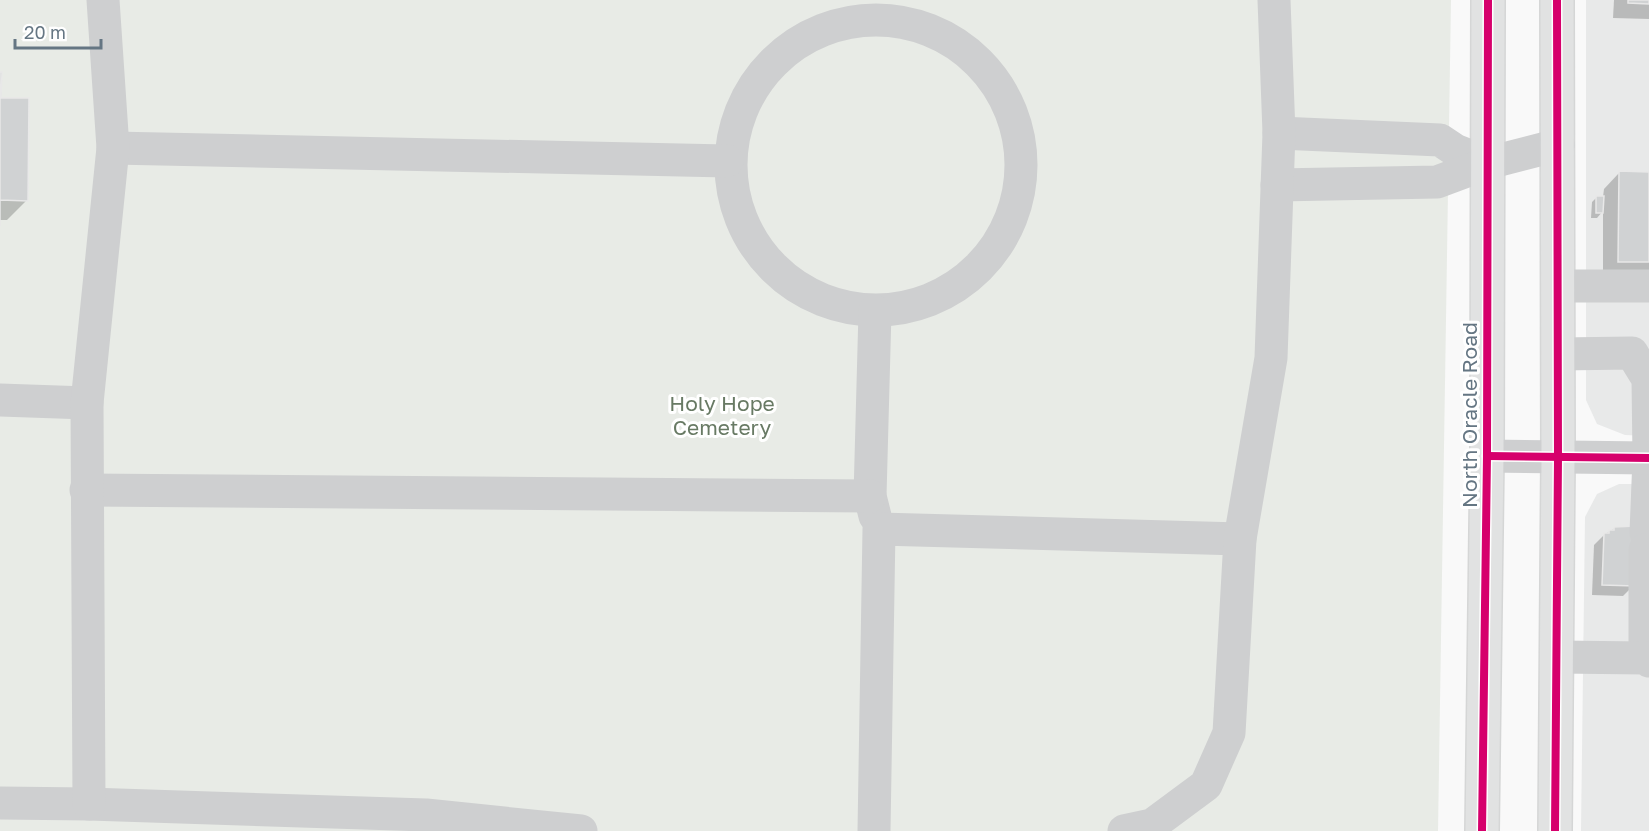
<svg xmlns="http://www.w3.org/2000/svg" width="1649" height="831" viewBox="0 0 1649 831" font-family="'Golos Text',sans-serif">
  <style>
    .built { fill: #e8e9e9 }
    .green { fill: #e8ebe6 }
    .shadow { fill: #0003 }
    .building { fill: #d0d2d3; stroke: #e8e8e8; stroke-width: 1.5 }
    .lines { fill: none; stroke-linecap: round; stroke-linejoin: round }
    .highway-casing { stroke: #d5d6d6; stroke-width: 36 }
    .minor { stroke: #cecfd0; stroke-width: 33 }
    .highway { stroke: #e1e2e2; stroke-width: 33 }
    .cycleway-casing { stroke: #fff; stroke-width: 11 }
    .cycleway { stroke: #d6006c; stroke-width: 8 }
    .labels { text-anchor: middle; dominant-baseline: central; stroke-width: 6; stroke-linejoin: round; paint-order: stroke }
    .park-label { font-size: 21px; fill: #687a64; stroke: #fff }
    .street-label { font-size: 21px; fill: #657683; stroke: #fff }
  </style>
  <rect width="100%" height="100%" fill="#f9f9f9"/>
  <g class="built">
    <polygon points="1586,0 1649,0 1649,436 1625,435 1597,424 1586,400"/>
    <polygon points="1619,484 1649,484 1649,831 1581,831 1585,517 1597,494"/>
  </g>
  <polygon class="green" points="0,0 1451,0 1438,831 0,831"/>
  <g class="shadow">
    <polygon points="1614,0 1649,0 1649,19 1613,18"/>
    <polygon points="0,99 27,200 7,220 0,220"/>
    <polygon points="1619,173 1649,173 1649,278 1603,277 1603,211 1597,218 1591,218 1592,202 1597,197 1603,197 1604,189"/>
    <polygon points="1615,528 1634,585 1623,596 1592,595 1594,545 1605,534"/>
  </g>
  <g class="building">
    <polygon points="1628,0 1649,0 1649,4 1628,3"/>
    <polygon points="0,72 2,72 1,98 29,98 28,201 0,200 0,226"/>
    <polygon points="1619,171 1649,172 1649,262 1618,262"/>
    <polygon points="1596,196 1604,196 1603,213 1596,213"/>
    <polygon points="1636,526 1635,586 1602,585 1604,533 1609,533 1609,530 1614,530 1614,527"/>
  </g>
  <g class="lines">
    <g class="highway-casing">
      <g id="highway">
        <polyline points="1482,831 1487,456 1488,0"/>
        <polyline points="1555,831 1558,458 1557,0"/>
      </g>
    </g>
    <g class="minor">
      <circle cx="876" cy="165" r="145"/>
      <polyline points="1279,133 1440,140 1455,150 1488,163"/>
      <polyline points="113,148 727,161"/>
      <polyline points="1277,185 1437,182 1488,163 1558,145"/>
      <polyline points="1558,286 1649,286"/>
      <polyline points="875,311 870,496 875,516"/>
      <polyline points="1559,354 1632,353 1648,379 1649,458 1646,533"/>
      <polyline points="0,400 87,403"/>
      <polyline points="1487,456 1649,458"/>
      <polyline points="86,490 870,496"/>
      <polyline points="1645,550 1645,658"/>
      <polyline points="1558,657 1645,658 1649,661"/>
      <polyline points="0,803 89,804 426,815 581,831"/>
      <polyline points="89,804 87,403 113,148 103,0"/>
      <polyline points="874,831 879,529 1240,539"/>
      <polyline points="1124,831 1152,825 1206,785 1229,733 1240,539 1271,358 1279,133 1274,0"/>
    </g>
    <use href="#highway" class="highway"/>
    <g class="cycleway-casing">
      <g id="cycleway">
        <polyline points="1487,456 1649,458"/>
        <polyline points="1482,831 1487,456 1488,0"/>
        <polyline points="1555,831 1558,458 1557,0"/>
      </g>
    </g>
    <use href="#cycleway" class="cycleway"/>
  </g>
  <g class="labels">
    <g class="park-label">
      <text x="722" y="403">Holy Hope<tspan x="722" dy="24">Cemetery</tspan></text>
    </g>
    <g class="street-label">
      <text transform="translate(1469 415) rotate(-90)">North Oracle Road</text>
    </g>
  </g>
  <path d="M15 39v9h86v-9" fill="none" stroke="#657683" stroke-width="3"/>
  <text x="24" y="39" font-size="18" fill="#657683" stroke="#ffffff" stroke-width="4.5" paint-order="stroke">20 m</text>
</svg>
